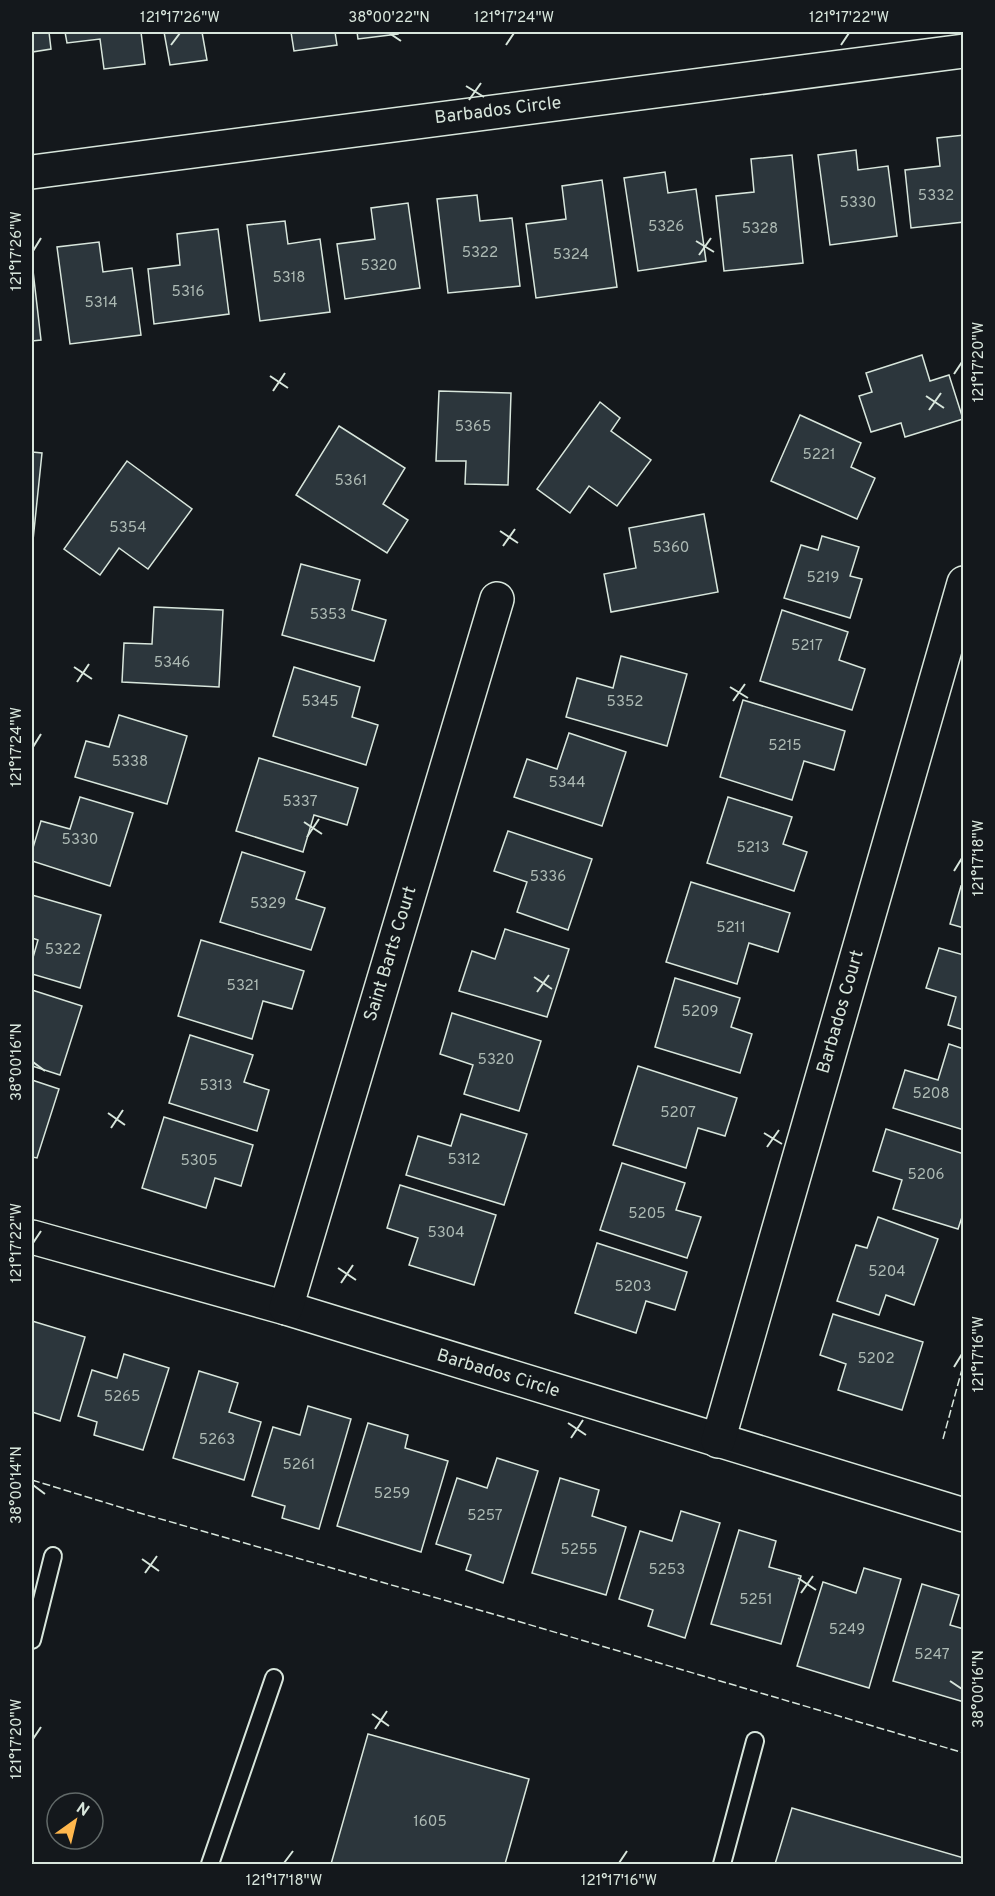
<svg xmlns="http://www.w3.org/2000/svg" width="995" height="1896" viewBox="0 0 995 1896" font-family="Overpass,sans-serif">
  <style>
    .building { fill: #2c363c; stroke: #d8e6dc; stroke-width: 1.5 }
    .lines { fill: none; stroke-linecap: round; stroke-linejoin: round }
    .service-casing { stroke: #d8e6dc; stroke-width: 20 }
    .minor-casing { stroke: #d8e6dc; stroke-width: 36 }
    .service { stroke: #14181c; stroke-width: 16 }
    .minor { stroke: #14181c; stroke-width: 33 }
    .fence { stroke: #d8e6dc; stroke-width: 1.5; stroke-dasharray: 8 3; stroke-linecap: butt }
    .ticks { fill: none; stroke: #d8e6dc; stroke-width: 2 }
    .labels { text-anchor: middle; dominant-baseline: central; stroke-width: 4.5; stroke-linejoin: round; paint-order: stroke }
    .number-label { font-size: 15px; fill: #adbab4 }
    .street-label { font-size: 18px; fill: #d8e6dc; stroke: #14181c }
    .neatline { fill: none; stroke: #d8e6dc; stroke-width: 2 }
    .ticks-label { font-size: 15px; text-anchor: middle; fill: #d8e6dc }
  </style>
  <rect width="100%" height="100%" fill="#14181c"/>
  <g class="building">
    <polygon points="32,32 49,32 51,49 32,52"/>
    <polygon points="65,32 141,32 145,64 104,69 100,39 67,43"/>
    <polygon points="164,32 202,32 207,60 170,65"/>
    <polygon points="291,32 335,32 337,45 294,51"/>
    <polygon points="357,32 398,32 398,34 358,39"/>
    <polygon points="964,135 964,222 911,228 905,170 940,166 937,138"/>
    <polygon points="856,150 858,170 888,166 897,236 830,245 818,155"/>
    <polygon points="792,155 803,263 724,271 716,196 754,192 751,159"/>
    <polygon points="665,172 668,193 696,189 706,261 638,271 624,178"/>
    <polygon points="602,180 617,287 536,298 526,224 566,219 562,186"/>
    <polygon points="477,195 480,221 512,218 520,286 448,293 437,199"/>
    <polygon points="408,203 420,288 345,299 337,244 375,239 371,208"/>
    <polygon points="285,221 288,244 320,239 330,312 260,321 247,225"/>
    <polygon points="218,229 229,314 154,324 148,269 180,265 177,234"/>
    <polygon points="99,242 103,272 132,268 141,335 70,344 57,247"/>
    <polygon points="32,262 41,340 32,341"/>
    <polygon points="922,355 930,381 949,375 963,419 905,437 901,423 871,432 859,396 872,392 866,373"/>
    <polygon points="439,391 511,393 508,485 465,484 466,461 436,461"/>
    <polygon points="600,402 620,418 611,431 651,460 617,506 589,486 570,513 537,489"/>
    <polygon points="800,415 861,443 851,467 875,478 857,519 771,481"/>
    <polygon points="339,426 405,468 383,504 408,520 387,553 296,495"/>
    <polygon points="32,452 42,453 32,550"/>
    <polygon points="127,461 192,509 148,569 119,548 100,575 64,549"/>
    <polygon points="704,514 718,592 611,612 604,574 636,568 629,528"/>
    <polygon points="822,536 859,547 850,576 862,579 850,618 784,598 801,545 818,550"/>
    <polygon points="301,564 360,580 352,610 386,620 374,661 282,635"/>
    <polygon points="154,607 223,610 219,687 122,682 124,643 152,644"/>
    <polygon points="782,610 848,632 839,660 865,669 852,710 760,681"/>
    <polygon points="621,656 687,674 667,746 566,717 577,678 613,688"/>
    <polygon points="294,667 360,687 352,717 378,725 366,765 273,736"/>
    <polygon points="743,700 845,731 834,770 804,761 792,800 720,777"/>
    <polygon points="119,715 187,736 167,804 75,777 86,741 109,747"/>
    <polygon points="569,733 626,752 602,826 514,797 527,759 557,769"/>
    <polygon points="259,758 358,788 347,825 314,815 303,852 236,831"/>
    <polygon points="80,797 133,813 110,886 32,861 32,851 41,821 70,829"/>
    <polygon points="728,797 792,817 783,844 807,852 794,891 707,863"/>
    <polygon points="508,831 592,859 568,930 517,912 527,882 494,871"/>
    <polygon points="242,852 305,872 296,899 325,908 311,950 220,922"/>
    <polygon points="691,882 790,913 778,952 749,943 737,984 666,962"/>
    <polygon points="961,886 964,887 964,928 950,924"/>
    <polygon points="32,895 101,915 80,988 32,974 32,961 38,940 32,938"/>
    <polygon points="505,929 569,949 547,1017 459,991 472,951 495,959"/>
    <polygon points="201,940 304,971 292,1009 263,1001 252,1039 178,1016"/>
    <polygon points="939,948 964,955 964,1030 948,1025 956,997 926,988"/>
    <polygon points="675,978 740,998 731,1027 752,1034 740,1073 655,1047"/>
    <polygon points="32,990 82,1006 60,1075 32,1066"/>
    <polygon points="452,1013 541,1041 519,1111 464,1094 473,1065 440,1054"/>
    <polygon points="190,1035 253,1055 244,1082 269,1090 257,1131 169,1103"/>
    <polygon points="949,1044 964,1049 964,1130 893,1108 905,1070 938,1080"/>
    <polygon points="638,1066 737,1098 725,1136 698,1128 686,1168 613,1145"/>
    <polygon points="32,1080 59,1089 37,1158 32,1157"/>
    <polygon points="461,1114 527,1134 504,1205 406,1175 418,1136 451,1146"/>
    <polygon points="164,1117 253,1145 241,1186 215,1178 206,1208 142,1188"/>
    <polygon points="886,1129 964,1154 964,1211 958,1229 893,1209 902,1180 873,1171"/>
    <polygon points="622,1163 685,1183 676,1210 701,1217 687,1258 600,1230"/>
    <polygon points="400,1185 496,1215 474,1285 409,1265 418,1238 387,1228"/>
    <polygon points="878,1217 938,1239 914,1305 886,1295 879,1315 837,1301 856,1245 867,1248"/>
    <polygon points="597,1243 687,1272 675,1310 646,1301 636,1333 575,1313"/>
    <polygon points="833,1314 923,1342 902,1410 838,1390 846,1364 820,1355"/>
    <polygon points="32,1321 85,1337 60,1421 32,1412"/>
    <polygon points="124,1354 169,1368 143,1450 94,1435 97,1422 78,1416 92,1370 117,1378"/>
    <polygon points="199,1371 238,1383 229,1412 261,1422 244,1480 173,1458"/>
    <polygon points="308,1406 351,1419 319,1529 282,1518 285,1506 252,1496 273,1427 300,1435"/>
    <polygon points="368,1423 408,1435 405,1448 448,1461 421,1552 337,1526"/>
    <polygon points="497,1458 538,1471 503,1583 466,1570 471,1555 436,1544 457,1478 487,1488"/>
    <polygon points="560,1478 599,1490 592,1516 626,1527 606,1595 532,1573"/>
    <polygon points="681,1511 720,1523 685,1638 648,1626 653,1610 619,1599 640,1531 672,1541"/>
    <polygon points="739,1530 776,1541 769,1567 801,1576 781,1644 711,1624"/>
    <polygon points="864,1568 901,1579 869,1688 797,1666 823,1582 856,1593"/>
    <polygon points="922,1584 959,1595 950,1625 964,1629 964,1702 893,1681"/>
    <polygon points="368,1734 529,1779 505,1864 331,1864"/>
    <polygon points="792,1808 964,1858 964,1864 775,1864"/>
  </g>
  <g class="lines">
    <g class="service-casing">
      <g id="service">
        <polyline points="32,1640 53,1556"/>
        <polyline points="210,1864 274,1678"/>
        <polyline points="722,1864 755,1741"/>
      </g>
    </g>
    <g class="minor-casing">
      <g id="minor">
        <polyline points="32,172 964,51"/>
        <polyline points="32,1237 286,1308 964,1515"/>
        <polyline points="286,1308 497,599"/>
        <polyline points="718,1441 964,583"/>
      </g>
    </g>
    <use href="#service" class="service"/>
    <use href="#minor" class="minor"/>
    <g class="fence">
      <polyline points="943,1439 964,1362"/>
      <polyline points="32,1480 136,1512 500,1616 964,1753"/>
    </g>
  </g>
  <path class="ticks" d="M 389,33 L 401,41M 171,45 L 180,33M 506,45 L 514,33M 841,45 L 849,33M 466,86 L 484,97M 469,100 L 481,83M 696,241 L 714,252M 33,251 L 41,238M 699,255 L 711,238M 954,374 L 962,362M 270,376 L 288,388M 273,391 L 285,373M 926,396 L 944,408M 929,410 L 941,393M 500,531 L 518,543M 503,546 L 515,529M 74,667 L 92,679M 77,682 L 89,664M 730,687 L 748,698M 733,701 L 745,684M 33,747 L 41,734M 304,822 L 322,834M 307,837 L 319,819M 954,871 L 962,858M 534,977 L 552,989M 537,992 L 549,975M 33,1062 L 45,1071M 108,1113 L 125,1125M 111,1128 L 123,1110M 764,1133 L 782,1144M 767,1147 L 779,1130M 33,1243 L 41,1231M 338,1268 L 356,1280M 341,1283 L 353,1265M 954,1367 L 962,1354M 568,1423 L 586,1435M 571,1438 L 583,1420M 33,1485 L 45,1494M 142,1559 L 159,1571M 145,1573 L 157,1556M 798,1578 L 816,1590M 801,1593 L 813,1576M 950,1681 L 962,1689M 372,1714 L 389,1726M 375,1729 L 387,1711M 33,1739 L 41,1727M 284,1863 L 293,1851M 619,1863 L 627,1851"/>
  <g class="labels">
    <g class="number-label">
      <text x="936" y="196">5332</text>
      <text x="858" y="203">5330</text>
      <text x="666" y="227">5326</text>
      <text x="760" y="229">5328</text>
      <text x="480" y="253">5322</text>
      <text x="571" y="255">5324</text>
      <text x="379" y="266">5320</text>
      <text x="289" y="278">5318</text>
      <text x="188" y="292">5316</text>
      <text x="101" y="303">5314</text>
      <text x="473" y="427">5365</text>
      <text x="819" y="455">5221</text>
      <text x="351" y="481">5361</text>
      <text x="128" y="528">5354</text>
      <text x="671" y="548">5360</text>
      <text x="823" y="578">5219</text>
      <text x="328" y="615">5353</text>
      <text x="807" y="646">5217</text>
      <text x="172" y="663">5346</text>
      <text x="320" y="702">5345</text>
      <text x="625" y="702">5352</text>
      <text x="785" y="746">5215</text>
      <text x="130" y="762">5338</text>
      <text x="567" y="783">5344</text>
      <text x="300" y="802">5337</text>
      <text x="80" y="840">5330</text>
      <text x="753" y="848">5213</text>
      <text x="548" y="877">5336</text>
      <text x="268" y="904">5329</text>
      <text x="731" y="928">5211</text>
      <text x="63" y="950">5322</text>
      <text x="243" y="986">5321</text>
      <text x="700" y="1012">5209</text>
      <text x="496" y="1060">5320</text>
      <text x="216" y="1086">5313</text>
      <text x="931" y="1094">5208</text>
      <text x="678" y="1113">5207</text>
      <text x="464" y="1160">5312</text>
      <text x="199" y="1161">5305</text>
      <text x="926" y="1175">5206</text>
      <text x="647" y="1214">5205</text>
      <text x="446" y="1233">5304</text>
      <text x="887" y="1272">5204</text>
      <text x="633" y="1287">5203</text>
      <text x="876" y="1359">5202</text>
      <text x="122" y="1397">5265</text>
      <text x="217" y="1440">5263</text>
      <text x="299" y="1465">5261</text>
      <text x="392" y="1494">5259</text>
      <text x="485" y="1516">5257</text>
      <text x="579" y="1550">5255</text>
      <text x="667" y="1570">5253</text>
      <text x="756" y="1600">5251</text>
      <text x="847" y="1630">5249</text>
      <text x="932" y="1655">5247</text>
      <text x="430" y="1822">1605</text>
    </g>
    <g class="street-label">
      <text transform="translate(498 111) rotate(-7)">Barbados Circle</text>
      <text transform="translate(391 954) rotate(-73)">Saint Barts Court</text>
      <text transform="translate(841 1012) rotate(-74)">Barbados Court</text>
      <text transform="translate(498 1374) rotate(17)">Barbados Circle</text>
    </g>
  </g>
  <rect width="995" height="1896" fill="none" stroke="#14181c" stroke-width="66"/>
  <g transform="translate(75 1821) rotate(34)"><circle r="28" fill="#14181c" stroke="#626a69" stroke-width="1.5"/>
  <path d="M0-4.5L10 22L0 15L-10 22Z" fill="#ffb74d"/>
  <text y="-9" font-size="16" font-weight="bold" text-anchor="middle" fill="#d8e6dc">N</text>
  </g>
  <rect x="33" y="33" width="929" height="1830" class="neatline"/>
  <g class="ticks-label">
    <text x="180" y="22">121°17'26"W</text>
    <text x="389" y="22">38°00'22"N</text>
    <text x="514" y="22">121°17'24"W</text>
    <text x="849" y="22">121°17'22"W</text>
    <text transform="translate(16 251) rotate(-90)" y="5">121°17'26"W</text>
    <text transform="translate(978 362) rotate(-90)" y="5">121°17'20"W</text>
    <text transform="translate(16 747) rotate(-90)" y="5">121°17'24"W</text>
    <text transform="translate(978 858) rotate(-90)" y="5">121°17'18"W</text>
    <text transform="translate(16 1062) rotate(-90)" y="5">38°00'16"N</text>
    <text transform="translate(16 1243) rotate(-90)" y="5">121°17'22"W</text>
    <text transform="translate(978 1354) rotate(-90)" y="5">121°17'16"W</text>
    <text transform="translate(16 1485) rotate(-90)" y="5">38°00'14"N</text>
    <text transform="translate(978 1689) rotate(-90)" y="5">38°00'16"N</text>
    <text transform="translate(16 1739) rotate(-90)" y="5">121°17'20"W</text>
    <text x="284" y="1885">121°17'18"W</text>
    <text x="619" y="1885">121°17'16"W</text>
  </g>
</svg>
